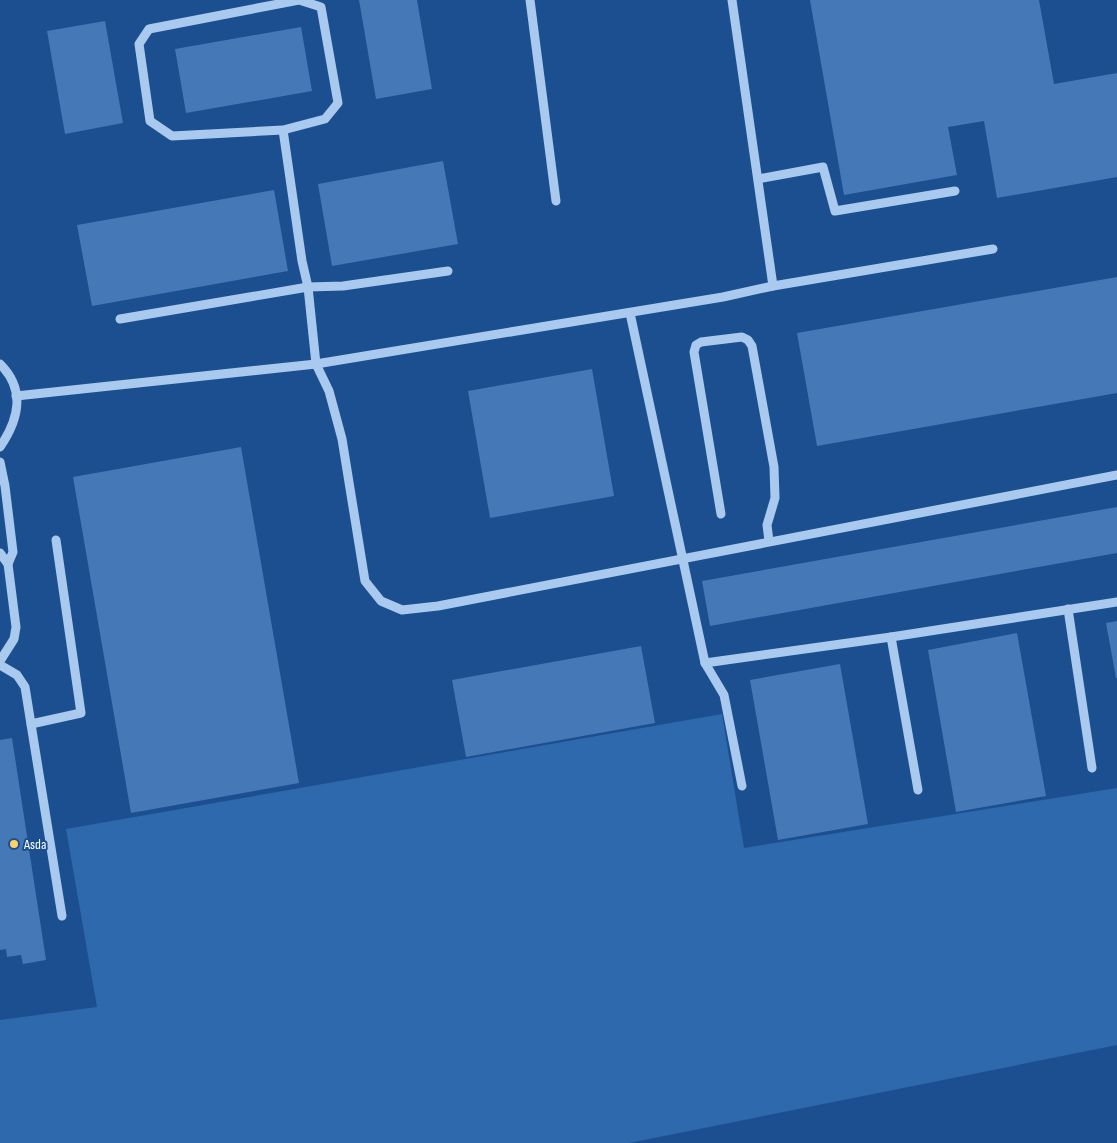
<svg xmlns="http://www.w3.org/2000/svg" width="1117" height="1143" viewBox="0 0 1117 1143" font-family="'Sofia Sans Condensed',sans-serif">
  <style>
    .green { fill: #2e69ad }
    .building { fill: #4478b7 }
    .lines { fill: none; stroke-linecap: round; stroke-linejoin: round }
    .minor { stroke: #a9c9ee; stroke-width: 9 }
    .poi-dot { fill: #ffd166; stroke: #1b4f8f; stroke-width: 2 }
    .labels { text-anchor: middle; dominant-baseline: central; stroke-width: 4; stroke-linejoin: round; paint-order: stroke }
    .poi-label { font-size: 14px; fill: #fff; stroke: #1b4f8f; text-anchor: start }
  </style>
  <rect width="100%" height="100%" fill="#1b4f8f"/>
  <polygon class="green" points="722,714 744,848 1117,788 1117,1045 629,1143 0,1143 0,1020 97,1007 66,829"/>
  <g class="building">
    <polygon points="359,0 417,0 432,89 376,99"/>
    <polygon points="810,0 1039,0 1054,84 1117,73 1117,177 997,198 984,121 948,127 957,175 844,195"/>
    <polygon points="105,21 123,123 65,134 47,31"/>
    <polygon points="301,27 312,91 186,113 175,49"/>
    <polygon points="443,161 458,244 332,266 318,184"/>
    <polygon points="274,190 288,271 92,306 77,225"/>
    <polygon points="1117,277 1117,393 817,446 797,333"/>
    <polygon points="592,369 614,496 490,518 468,391"/>
    <polygon points="241,447 299,783 131,813 73,477"/>
    <polygon points="1117,507 1117,553 710,626 702,581"/>
    <polygon points="1117,621 1117,678 1116,678 1106,623"/>
    <polygon points="1017,633 1046,796 956,812 928,650"/>
    <polygon points="641,646 655,723 466,757 452,680"/>
    <polygon points="840,664 868,824 778,840 750,680"/>
    <polygon points="12,738 46,960 23,964 21,955 7,957 6,949 0,950 0,740"/>
  </g>
  <g class="lines">
    <g class="minor">
      <polyline points="530,0 556,201"/>
      <polyline points="732,0 773,286"/>
      <polyline points="283,130 172,136 150,121 139,44 149,29 299,0 321,7 338,103 325,119 283,130 302,261 308,287 316,364 329,391 342,439 365,581 381,601 402,610 438,606 1117,475"/>
      <polyline points="758,179 823,167 835,211 955,191"/>
      <polyline points="630,313 705,663 891,637 1117,602"/>
      <polyline points="120,319 308,287 343,286 448,271"/>
      <path d="M 0,364 C 26,390 19,419 0,447"/>
      <polyline points="16,396 316,364 723,297 773,286 993,249"/>
      <polyline points="0,462 5,486 13,552 8,564"/>
      <polyline points="721,514 694,352 696,345 701,342 742,337 748,340 752,346 774,467 775,498 767,525 769,541"/>
      <polyline points="0,553 8,564 16,627 14,639 0,661"/>
      <polyline points="1068,609 1092,768"/>
      <polyline points="891,637 918,790"/>
      <polyline points="705,663 724,695 742,786"/>
      <polyline points="0,665 17,675 25,687 62,916"/>
      <polyline points="31,724 81,713 56,540"/>
    </g>
  </g>
  <circle class="poi-dot" cx="14" cy="844" r="5"/>
  <g class="labels">
    <g class="poi-label">
      <text x="24" y="844">Asda</text>
    </g>
  </g>
</svg>
